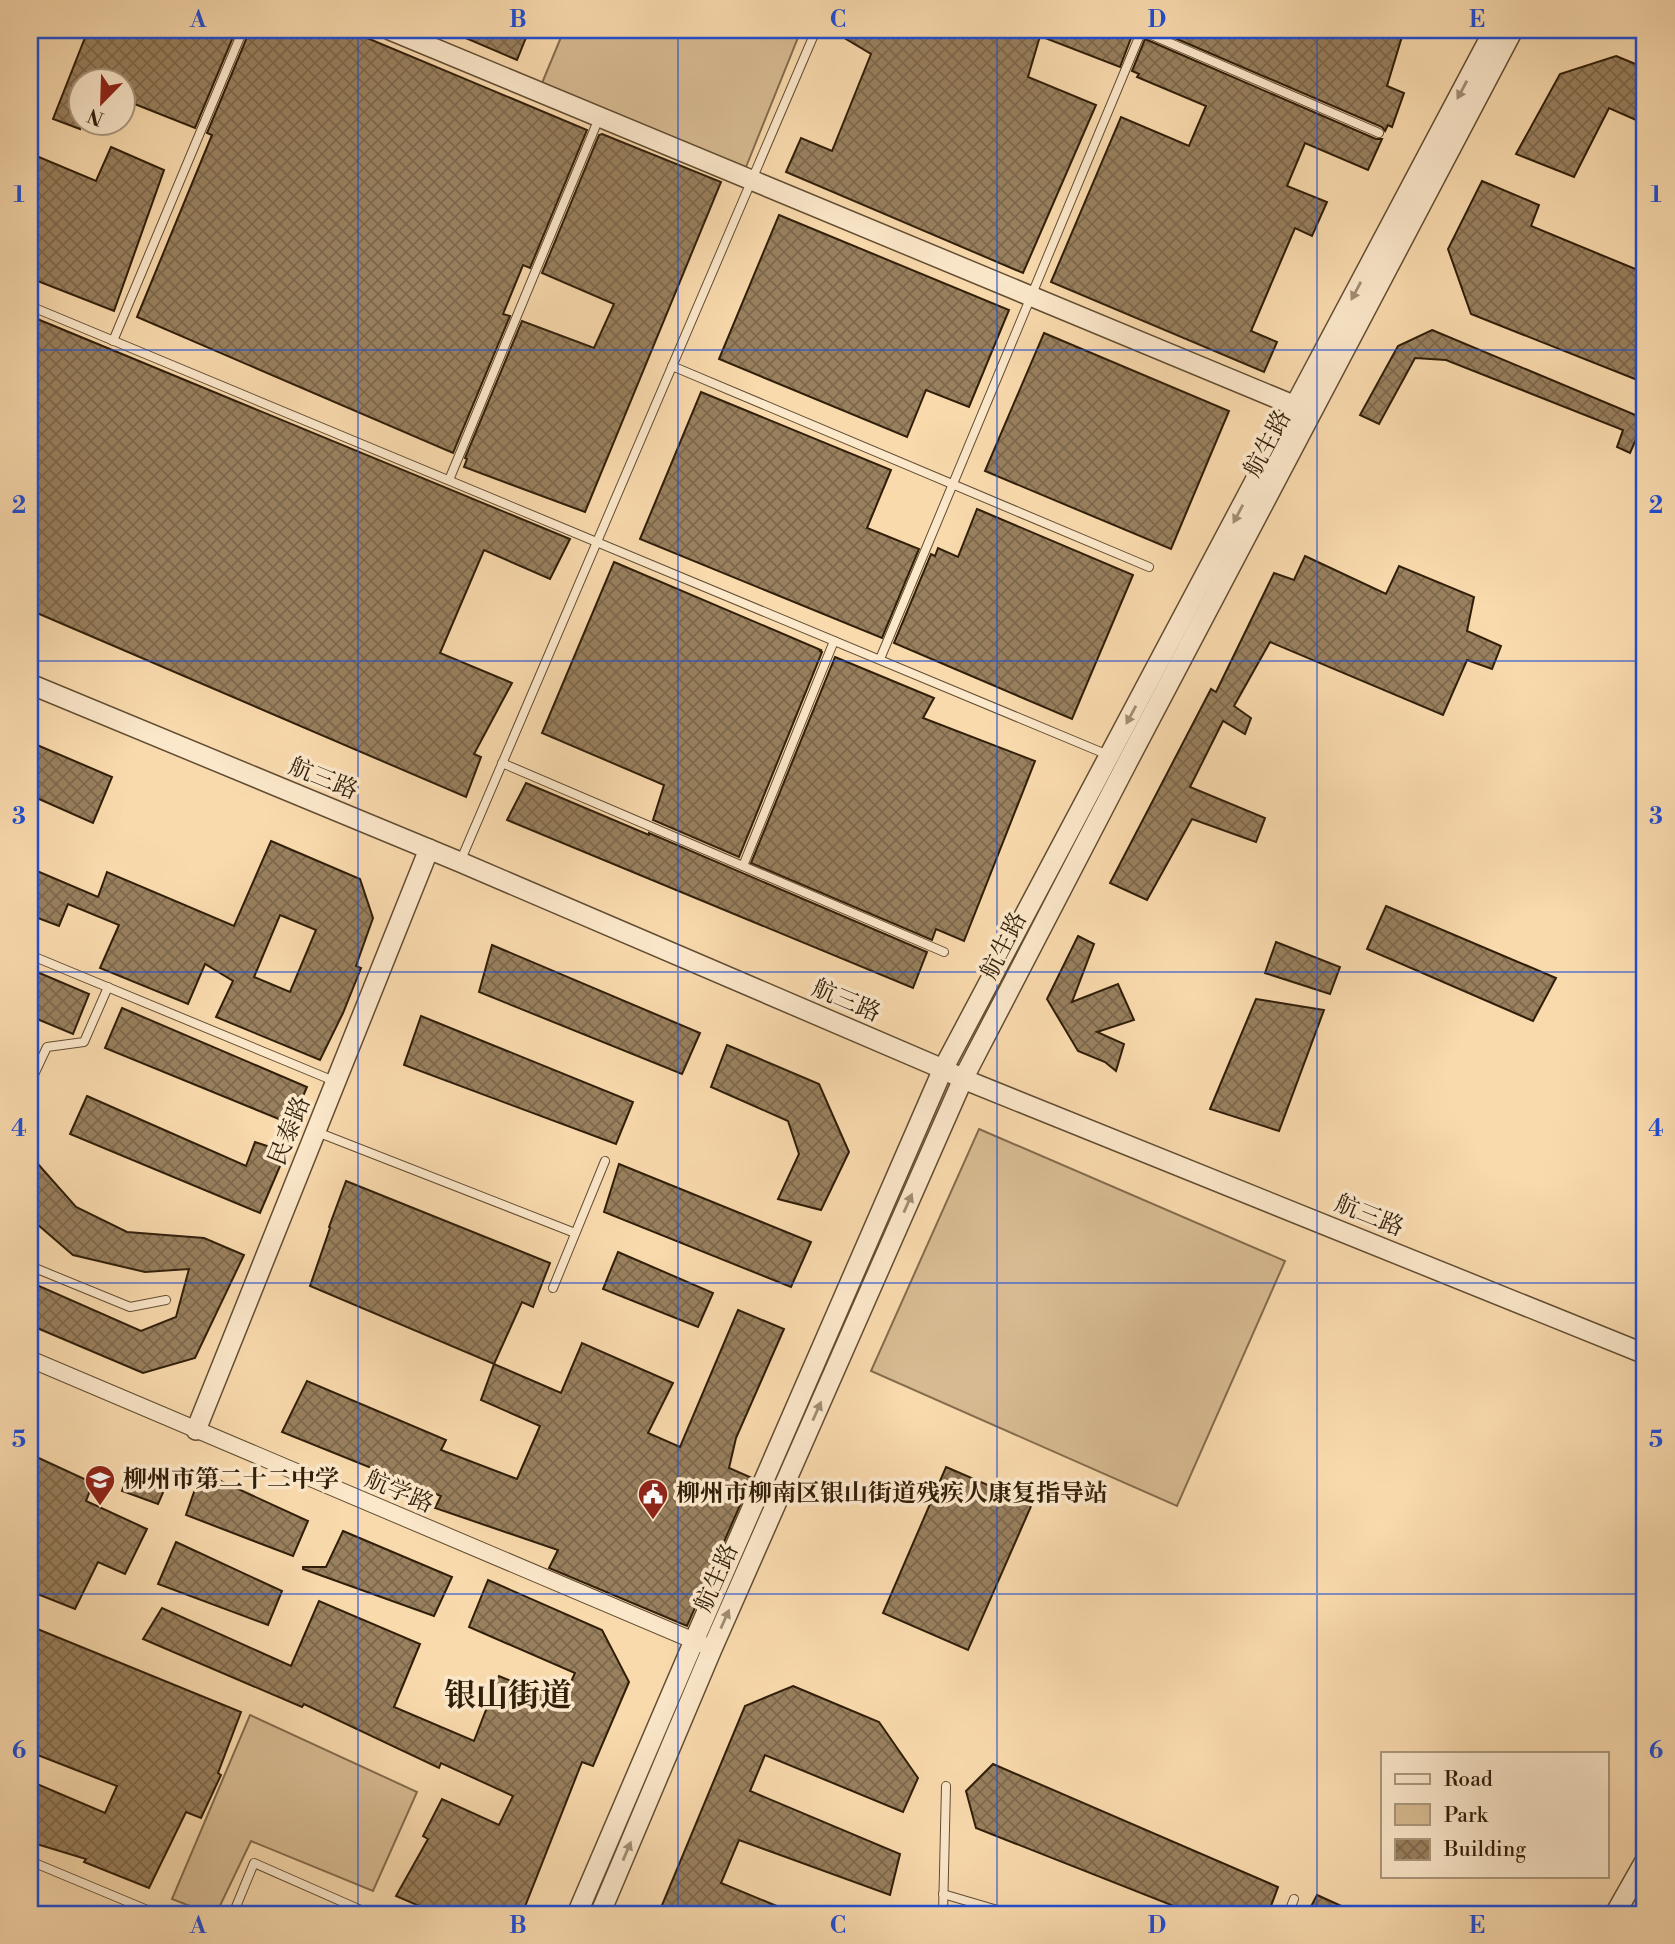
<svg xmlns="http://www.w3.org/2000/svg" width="1675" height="1944" viewBox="0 0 1675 1944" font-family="'Libre Bodoni','Noto Serif SC',serif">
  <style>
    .green { fill: #d7ba91; stroke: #846c4d; stroke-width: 2 }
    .building { fill: url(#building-cross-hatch); stroke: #301e09; stroke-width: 2; fill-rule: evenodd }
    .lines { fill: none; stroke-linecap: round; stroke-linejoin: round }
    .service-casing { stroke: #624d32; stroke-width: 10 }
    .minor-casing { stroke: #624d32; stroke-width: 18 }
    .tertiary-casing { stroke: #624d32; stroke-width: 22 }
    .service { stroke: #fbe7ca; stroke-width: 8 }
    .minor { stroke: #fbe7ca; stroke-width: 16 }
    .tertiary { stroke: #fbe7ca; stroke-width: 19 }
    .oneway { fill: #a08d73 }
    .grid { fill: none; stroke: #1d4ed8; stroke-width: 2; stroke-opacity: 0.55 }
    .labels { text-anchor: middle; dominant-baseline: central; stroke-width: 7; stroke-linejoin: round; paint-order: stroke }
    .street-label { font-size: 24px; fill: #301e09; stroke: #fbe7ca }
    .poi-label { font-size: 24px; font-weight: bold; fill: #301e09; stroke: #fbe7ca; text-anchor: start }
    .district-label { font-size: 32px; font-weight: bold; fill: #301e09; stroke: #fbe7ca }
    .neatline { fill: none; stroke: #1d4ed8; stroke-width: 2.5 }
    .grid-label { font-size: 23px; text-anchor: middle; font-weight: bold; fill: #1d4ed8 }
  </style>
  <defs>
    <pattern id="building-cross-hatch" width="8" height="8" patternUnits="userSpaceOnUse" patternTransform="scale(1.75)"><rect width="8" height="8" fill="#99805e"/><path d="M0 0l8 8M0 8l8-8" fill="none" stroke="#7d684c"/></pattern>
  </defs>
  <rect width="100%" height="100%" fill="#f9daad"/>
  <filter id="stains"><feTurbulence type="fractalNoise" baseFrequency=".00286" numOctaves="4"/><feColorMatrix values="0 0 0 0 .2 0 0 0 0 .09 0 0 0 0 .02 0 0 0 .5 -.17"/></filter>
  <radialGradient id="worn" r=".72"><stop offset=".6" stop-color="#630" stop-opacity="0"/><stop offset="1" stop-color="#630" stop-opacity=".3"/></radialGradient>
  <g class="green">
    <polygon points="564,30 801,30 746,167 542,83"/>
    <polygon points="979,1129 1285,1261 1177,1506 871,1371"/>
    <polygon points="250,1715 417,1792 373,1891 251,1841 216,1914 210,1914 172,1899"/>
  </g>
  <g class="building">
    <polygon points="88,30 236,30 195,128 122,99 122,80 80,80 80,129 53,119"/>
    <polygon points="250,30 348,30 587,130 530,268 523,265 503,314 510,316 453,453 137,317 212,135 207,133"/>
    <polygon points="447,30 529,30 517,60"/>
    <polygon points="831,30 1134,30 1120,67 1040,36 1028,77 1096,105 1023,273 786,172 801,138 832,151 871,54"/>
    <polygon points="1156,30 1404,30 1387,86 1404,93 1392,127 1388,125 1385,131 1382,127"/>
    <polygon points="1145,39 1376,139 1382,139 1368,170 1305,143 1287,186 1327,202 1312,236 1295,228 1251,331 1277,342 1264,372 1051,282 1121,117 1189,146 1206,106 1137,77 1139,74 1132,71"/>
    <polygon points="1616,56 1645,68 1645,124 1609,108 1574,177 1516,154 1560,74"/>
    <polygon points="602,134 721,182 585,512 464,467 467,459 465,458 522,321 594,348 614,304 542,273 599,135"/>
    <polygon points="111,147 164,170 114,311 30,278 30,176 39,157 96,181"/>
    <polygon points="1482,181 1539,205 1531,226 1645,273 1645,383 1471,314 1448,249"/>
    <polygon points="779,215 1009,310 969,407 926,390 907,437 719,359"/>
    <polygon points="30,316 570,539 550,579 484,550 440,653 512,683 474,754 481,757 466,797 30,610"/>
    <polygon points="1432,330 1645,419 1630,453 1617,447 1623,430 1446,360 1415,358 1379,424 1360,415 1398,346"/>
    <polygon points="1044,333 1229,411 1171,549 985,471"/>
    <polygon points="701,392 891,470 867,528 919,549 882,638 640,539"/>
    <polygon points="977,509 1133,575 1072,719 894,643 931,554 935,556 938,548 958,557"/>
    <polygon points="1305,556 1386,594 1399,566 1474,597 1467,631 1501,646 1492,669 1467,660 1443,715 1270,642 1234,706 1251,718 1245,734 1223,721 1190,787 1265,818 1256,842 1192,819 1147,900 1110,883 1211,689 1216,692 1274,573 1294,580"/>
    <polygon points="614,562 821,650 820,651 822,652 739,857 653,820 664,785 542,733"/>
    <polygon points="835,657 934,698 923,718 1035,761 964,941 936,929 932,940 751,863"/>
    <polygon points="30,742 112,777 93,823 30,795"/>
    <polygon points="526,783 649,835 649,833 927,952 913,988 507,820"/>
    <path d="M 271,841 L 360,879 L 373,918 L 356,966 L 361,968 L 343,1013 L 320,1060 L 216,1017 L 233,981 L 205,964 L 188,1004 L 100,968 L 119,925 L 68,904 L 59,926 L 30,915 L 30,868 L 98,897 L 107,872 L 234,926 ZM 280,915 L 316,930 L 290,992 L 254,977 Z"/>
    <polygon points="1386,906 1556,978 1533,1021 1367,949"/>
    <polygon points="1078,936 1094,944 1072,1002 1118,984 1134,1020 1097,1032 1124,1044 1116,1071 1105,1062 1078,1051 1047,999"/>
    <polygon points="1276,942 1340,967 1330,994 1265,973"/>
    <polygon points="492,945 700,1033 682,1074 479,992"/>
    <polygon points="30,969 89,994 73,1034 30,1016"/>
    <polygon points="1256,999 1324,1010 1279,1131 1210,1109"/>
    <polygon points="122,1008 307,1087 291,1124 105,1048"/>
    <polygon points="421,1016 633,1102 616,1144 404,1065"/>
    <polygon points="727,1045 819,1084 849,1152 821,1210 778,1199 799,1154 788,1121 711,1087"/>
    <polygon points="87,1096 246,1166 255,1142 286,1152 260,1213 70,1134"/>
    <polygon points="30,1155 76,1207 127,1232 204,1238 244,1255 195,1358 143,1373 30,1325 30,1282 141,1331 176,1317 189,1269 145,1272 73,1255 30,1218"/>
    <polygon points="619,1164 811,1242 791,1287 604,1212"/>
    <polygon points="346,1181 550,1263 533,1307 522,1302 494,1364 310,1286 330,1228 329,1227"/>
    <polygon points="618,1252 713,1293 698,1327 603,1289"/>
    <polygon points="738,1310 784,1329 736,1438 729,1468 752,1478 687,1626 549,1568 558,1550 435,1508 441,1496 282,1432 307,1381 446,1440 441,1450 517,1479 540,1426 481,1400 494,1364 561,1393 582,1343 673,1383 648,1433 680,1447"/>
    <polygon points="30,1454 93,1483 86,1501 147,1529 125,1574 98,1562 75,1609 30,1591"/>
    <polygon points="132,1466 168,1481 158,1504 122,1491"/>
    <polygon points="946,1467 1032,1504 968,1650 883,1613"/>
    <polygon points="201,1472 308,1521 293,1556 186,1515"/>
    <polygon points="343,1531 452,1577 434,1616 303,1569 303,1567 326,1567"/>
    <polygon points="176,1542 282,1591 268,1625 158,1584"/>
    <polygon points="488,1580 602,1630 629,1682 593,1766 582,1762 522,1914 438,1914 396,1896 428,1839 423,1836 442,1799 499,1825 513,1796 441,1763 439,1768 304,1704 302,1707 143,1639 162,1608 291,1666 319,1601 420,1644 394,1707 474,1741 499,1676 562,1702 575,1673 469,1627"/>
    <polygon points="30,1626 241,1712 218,1773 221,1775 201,1818 186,1812 149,1888 84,1862 86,1859 30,1842 30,1781 105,1813 117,1786 30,1752"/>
    <polygon points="793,1686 879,1722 918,1778 903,1812 765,1755 750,1791 900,1854 890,1895 739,1840 721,1883 796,1914 671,1914 660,1910 745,1706"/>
    <polygon points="993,1764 1278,1887 1268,1914 1194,1914 976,1828 966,1791"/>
    <polygon points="1317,1895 1359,1914 1307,1914"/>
  </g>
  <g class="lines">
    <g class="service-casing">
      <g id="service">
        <polyline points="1140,30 1379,133"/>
        <polyline points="30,306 1108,755"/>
        <polyline points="113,341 243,30"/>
        <polyline points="672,366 1149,567"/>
        <polyline points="449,480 599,118"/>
        <polyline points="880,659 1142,30"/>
        <polyline points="502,763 944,952"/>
        <polyline points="460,862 816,30"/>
        <polyline points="743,866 834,641"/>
        <polyline points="30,955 334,1081"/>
        <polyline points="30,1083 47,1047 84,1042 108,987"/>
        <polyline points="317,1132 575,1233"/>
        <polyline points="30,1266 130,1307 166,1300"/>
        <polyline points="553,1288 605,1161"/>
        <polyline points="30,1861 157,1914"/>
        <polyline points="943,1894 1011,1914"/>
        <polyline points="233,1914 254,1863 370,1914"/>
        <polyline points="943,1914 946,1786"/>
        <polyline points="1288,1914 1294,1899"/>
      </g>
    </g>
    <g class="minor-casing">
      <polyline id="minor" points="30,1359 704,1645"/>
    </g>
    <g class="tertiary-casing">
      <g id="tertiary">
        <polyline points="390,30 1305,410"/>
        <polyline points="30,684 460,862 943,1069 963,1079 1645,1354"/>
        <polyline points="196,1430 429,849"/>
        <polyline points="577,1914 694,1641 943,1069 1494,30"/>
        <polyline points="600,1914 712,1649 963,1079 1127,763 1513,30"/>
        <polyline points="1615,1914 1645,1861"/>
      </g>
    </g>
    <use href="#service" class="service"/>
    <use href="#minor" class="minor"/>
    <use href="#tertiary" class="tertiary"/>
  </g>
  <defs><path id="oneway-solid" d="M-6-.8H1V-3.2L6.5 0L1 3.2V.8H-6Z" transform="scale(1.75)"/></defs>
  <g class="oneway">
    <use href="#oneway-solid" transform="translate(1462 90) rotate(118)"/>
    <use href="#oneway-solid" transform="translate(1356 291) rotate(118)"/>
    <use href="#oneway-solid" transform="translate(1238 514) rotate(118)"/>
    <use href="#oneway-solid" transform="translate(1131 715) rotate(118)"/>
    <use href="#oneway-solid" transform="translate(908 1203) rotate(-66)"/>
    <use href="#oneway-solid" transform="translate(817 1411) rotate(-66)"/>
    <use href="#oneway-solid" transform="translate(725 1619) rotate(-66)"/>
    <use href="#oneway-solid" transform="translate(627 1851) rotate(-67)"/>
  </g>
  <path class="grid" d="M 358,30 L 358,1914M 678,30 L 678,1914M 997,30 L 997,1914M 1317,30 L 1317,1914M 30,350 L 1645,350M 30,661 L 1645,661M 30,972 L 1645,972M 30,1283 L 1645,1283M 30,1594 L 1645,1594"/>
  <defs>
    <g id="school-pin" transform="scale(1.575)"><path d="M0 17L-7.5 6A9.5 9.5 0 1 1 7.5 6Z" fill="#8f2418" stroke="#fbe7ca"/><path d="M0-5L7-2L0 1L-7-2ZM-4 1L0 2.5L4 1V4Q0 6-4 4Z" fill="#fff"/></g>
    <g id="civic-pin" transform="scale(1.575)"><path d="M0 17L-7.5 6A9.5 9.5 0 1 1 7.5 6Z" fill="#8f2418" stroke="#fbe7ca"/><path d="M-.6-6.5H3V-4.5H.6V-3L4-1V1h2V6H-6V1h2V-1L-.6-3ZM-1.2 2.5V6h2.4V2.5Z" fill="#fff"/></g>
  </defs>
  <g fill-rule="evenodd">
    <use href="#school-pin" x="100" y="1480"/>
    <use href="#civic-pin" x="653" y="1494"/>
  </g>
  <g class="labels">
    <g class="street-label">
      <text transform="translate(1268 444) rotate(-62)">航生路</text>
      <text transform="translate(323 779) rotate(22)">航三路</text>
      <text transform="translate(1004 946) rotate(-63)">航生路</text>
      <text transform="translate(846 1001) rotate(23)">航三路</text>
      <text transform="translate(290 1131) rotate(-68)">民泰路</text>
      <text transform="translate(1369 1216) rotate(22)">航三路</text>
      <text transform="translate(399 1492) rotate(23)">航学路</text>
      <text transform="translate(717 1578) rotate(-66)">航生路</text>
    </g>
    <g class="poi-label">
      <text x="123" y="1480">柳州市第二十二中学</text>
      <text x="676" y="1494">柳州市柳南区银山街道残疾人康复指导站</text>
    </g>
    <g class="district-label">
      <text x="508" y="1696">银山街道</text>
    </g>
  </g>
  <rect width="1675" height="1944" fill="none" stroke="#f9daad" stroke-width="77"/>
  <rect x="1381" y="1752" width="228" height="126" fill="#fbe7ca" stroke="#aa977d" stroke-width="2"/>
  <rect x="1395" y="1774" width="35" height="10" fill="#fbe7ca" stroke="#aa977d" stroke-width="2"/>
  <text x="1444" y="1786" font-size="21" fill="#301e09">Road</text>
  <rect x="1395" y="1804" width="35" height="21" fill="#d7ba91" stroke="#aa977d" stroke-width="2"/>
  <text x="1444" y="1822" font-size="21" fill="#301e09">Park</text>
  <rect x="1395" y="1839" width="35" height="21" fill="url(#building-cross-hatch)" stroke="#aa977d" stroke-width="2"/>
  <text x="1444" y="1856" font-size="21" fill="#301e09">Building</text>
  <g transform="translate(102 102) rotate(203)"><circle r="33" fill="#fbe7ca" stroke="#aa977d" stroke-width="2"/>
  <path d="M0-5L12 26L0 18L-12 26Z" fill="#8f2418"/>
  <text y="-10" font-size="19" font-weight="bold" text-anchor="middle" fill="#301e09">N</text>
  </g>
  <rect x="38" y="38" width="1598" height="1868" class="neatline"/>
  <g class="grid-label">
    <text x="198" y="27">A</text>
    <text x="518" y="27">B</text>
    <text x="838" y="27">C</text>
    <text x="1157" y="27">D</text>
    <text x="1477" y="27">E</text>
    <text x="19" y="202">1</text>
    <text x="1656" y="202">1</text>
    <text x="19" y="513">2</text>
    <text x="1656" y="513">2</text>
    <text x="19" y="824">3</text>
    <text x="1656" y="824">3</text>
    <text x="19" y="1136">4</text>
    <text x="1656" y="1136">4</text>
    <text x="19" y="1447">5</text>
    <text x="1656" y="1447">5</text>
    <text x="19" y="1758">6</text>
    <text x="1656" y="1758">6</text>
    <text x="198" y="1933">A</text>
    <text x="518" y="1933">B</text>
    <text x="838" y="1933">C</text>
    <text x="1157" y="1933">D</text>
    <text x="1477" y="1933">E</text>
  </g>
  <rect width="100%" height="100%" filter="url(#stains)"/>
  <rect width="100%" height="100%" fill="url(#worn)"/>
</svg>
